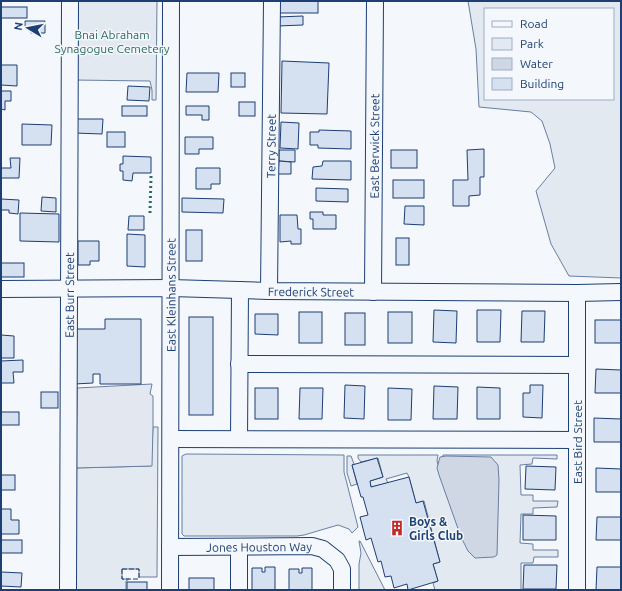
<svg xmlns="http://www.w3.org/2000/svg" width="622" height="591" viewBox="0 0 622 591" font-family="Ubuntu,sans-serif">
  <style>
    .green { fill: #e3e9f0; stroke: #687fa3; fill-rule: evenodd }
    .parking { fill: #e3e8f0; stroke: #687fa3 }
    .water { fill: #cfd7e4; stroke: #687fa3 }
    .building { fill: #d5e0f0; stroke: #1d3f73 }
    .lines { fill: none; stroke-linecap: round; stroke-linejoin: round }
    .minor-casing { stroke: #1d3f73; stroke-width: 18 }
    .minor { stroke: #f4f7fb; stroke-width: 16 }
    .hedge { stroke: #2c6c60; stroke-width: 3; stroke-dasharray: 2 3; stroke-linecap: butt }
    .fence { stroke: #1d3f73; stroke-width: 1; stroke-dasharray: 5 2; stroke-linecap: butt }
    .labels { text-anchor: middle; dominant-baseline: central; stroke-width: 3; stroke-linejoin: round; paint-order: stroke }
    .park-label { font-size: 12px; fill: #2c6c60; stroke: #f4f7fb }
    .street-label { font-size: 12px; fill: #1d3f73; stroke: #f4f7fb }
    .poi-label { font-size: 12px; font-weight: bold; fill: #1d3f73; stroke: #f4f7fb; text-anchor: start }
  </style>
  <rect width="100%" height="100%" fill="#f4f7fb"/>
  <g class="green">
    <polygon points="72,1 157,1 156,100 152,100 152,90 150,81 73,80"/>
    <path d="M 468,1 L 621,1 L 621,278 L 569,276 L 551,244 L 536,191 L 555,168 L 550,144 L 542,121 L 531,112 L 479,107 L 476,49 ZM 485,9 L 613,9 L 613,99 L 485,99 Z"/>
    <polygon points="153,427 158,427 157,577 139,577 139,569 122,569 122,579 129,579 126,581 126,590 71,590 73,468 151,466"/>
    <polygon points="186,454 344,455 344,472 358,527 352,533 349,529 338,525 304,535 297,536 184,536 182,534 182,456"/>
    <polygon points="358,455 438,455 437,461 439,468 443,455 557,455 557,459 533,458 532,464 520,465 521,495 533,495 533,501 558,501 557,507 533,508 533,514 521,514 520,543 533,544 533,550 558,550 558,557 534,557 533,563 521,563 521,590 435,590 433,583 438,581 433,564 440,562 424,501 416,503 409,477 407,473 386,479 388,483 371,487 370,481 383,477 378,458 361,462 358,458"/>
    <polygon points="347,456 351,456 354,464 352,465 357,484 351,486 347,473"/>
    <polygon points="359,541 360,541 385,590 359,590 359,564 361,553"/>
  </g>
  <polygon class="parking" points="152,384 150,394 153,396 153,427 152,466 76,468 77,388"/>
  <polygon class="water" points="446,456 491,457 498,465 499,480 497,555 494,557 475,558 468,551 461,537 439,475 437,468 440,457"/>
  <g class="building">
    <rect x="277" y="1" width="41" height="12"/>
    <rect x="1" y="7" width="26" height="11"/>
    <polygon points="303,16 303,25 277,26 277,17"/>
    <polygon points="25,21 45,21 45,33 31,33 31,28 25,28"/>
    <polygon points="282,61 329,63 327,114 281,113"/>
    <polygon points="1,65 17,65 17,86 1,85"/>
    <polygon points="187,73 219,73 218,92 186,92"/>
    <rect x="231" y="73" width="14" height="14"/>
    <polygon points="128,86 150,87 149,101 127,100"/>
    <polygon points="1,91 11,91 11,101 5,101 5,110 1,109"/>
    <rect x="239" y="102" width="16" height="14"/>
    <rect x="122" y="106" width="25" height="10"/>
    <polygon points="186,106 209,106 209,120 202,120 202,115 186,115"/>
    <polygon points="75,119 103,119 102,134 74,133"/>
    <polygon points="281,122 299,123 298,149 280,148"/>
    <polygon points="22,124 52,125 51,145 22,145"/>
    <polygon points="319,130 351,131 351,149 318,148 318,145 310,145 310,132 319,132"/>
    <rect x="107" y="132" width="18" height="15"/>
    <polygon points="185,137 213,137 213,149 199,149 199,154 185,154"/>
    <polygon points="484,149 484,177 480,177 480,195 469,196 469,206 453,206 453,180 468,180 467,150"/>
    <polygon points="279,150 295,150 295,162 279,161"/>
    <rect x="391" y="150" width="26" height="18"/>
    <polygon points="123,156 151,157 151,173 133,173 132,181 123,180 123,171 120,171 120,164 123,164"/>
    <polygon points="10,158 20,158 19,178 1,178 1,168 11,168"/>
    <polygon points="279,161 291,162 291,174 278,174"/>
    <polygon points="323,161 351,161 351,180 312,179 313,167 322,166"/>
    <polygon points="196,168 220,168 220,184 211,184 211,189 196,189"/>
    <rect x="393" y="180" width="31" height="18"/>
    <polygon points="316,188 348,189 348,202 316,201"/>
    <polygon points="42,197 56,198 56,212 41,211"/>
    <polygon points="182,198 224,199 223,213 182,212"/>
    <polygon points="1,199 19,200 18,214 9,213 9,210 1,210"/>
    <polygon points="405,206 424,206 424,225 404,224"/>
    <polygon points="310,212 323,212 323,215 336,215 336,229 313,229 313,219 310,219"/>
    <polygon points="20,213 59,214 59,242 20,241"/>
    <polygon points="280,215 297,215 298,229 301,229 301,244 291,244 291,241 280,242"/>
    <polygon points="129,216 144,216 144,230 128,230"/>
    <rect x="186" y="230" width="16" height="31"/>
    <polygon points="127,234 145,235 145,267 127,266"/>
    <rect x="396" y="238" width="13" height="27"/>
    <polygon points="78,241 99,241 99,261 90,261 90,265 78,265"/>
    <rect x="1" y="263" width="23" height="14"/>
    <polygon points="434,310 457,311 456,343 433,342"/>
    <polygon points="477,310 501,310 500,342 477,342"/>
    <polygon points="522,311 545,311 544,342 521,342"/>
    <rect x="299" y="312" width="23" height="31"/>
    <rect x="388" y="312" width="24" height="31"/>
    <rect x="345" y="313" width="20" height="32"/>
    <polygon points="255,314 278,314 278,335 255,334"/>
    <rect x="189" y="317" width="24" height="98"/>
    <polygon points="105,319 141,319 141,384 100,384 100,374 93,374 93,383 74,384 73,329 105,329"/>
    <rect x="595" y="320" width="26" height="23"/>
    <polygon points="1,335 14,336 14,358 1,358"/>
    <polygon points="23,360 23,372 13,372 14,383 1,383 1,361"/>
    <polygon points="596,369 621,370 621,393 595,393"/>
    <polygon points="345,385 365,386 364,419 344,418"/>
    <polygon points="530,385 543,385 542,418 523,417 523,393 530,393"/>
    <polygon points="434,386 458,387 457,419 433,419"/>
    <polygon points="477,387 500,388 500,419 477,419"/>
    <rect x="255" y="388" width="23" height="31"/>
    <polygon points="300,388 323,388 322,419 299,419"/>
    <polygon points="388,388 412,389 411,420 388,420"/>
    <rect x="41" y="392" width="17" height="16"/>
    <rect x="1" y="412" width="18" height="13"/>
    <polygon points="594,418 621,419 621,442 594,442"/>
    <polygon points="377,458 383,477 370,481 371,487 409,477 416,503 423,501 440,562 433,564 438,581 408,590 407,584 394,588 391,576 385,577 381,561 378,562 371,538 366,540 360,517 368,515 363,497 361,497 352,465"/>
    <polygon points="526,466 556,467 555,490 525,489"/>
    <polygon points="596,468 621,469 621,492 596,492"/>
    <rect x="1" y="475" width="14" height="15"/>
    <polygon points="1,509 11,509 11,520 19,520 19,534 1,534"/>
    <polygon points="523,515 556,516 556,540 523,540"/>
    <polygon points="597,517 621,517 621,540 596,540"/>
    <rect x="1" y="540" width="21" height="13"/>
    <polygon points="524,565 557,565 556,589 523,589"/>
    <polygon points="265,567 275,567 275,590 252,590 252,568 262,568 262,572 265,572"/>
    <polygon points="597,567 621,567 621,590 596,590"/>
    <polygon points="302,568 312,568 312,590 289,590 289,569 299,569 299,573 302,573"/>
    <polygon points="1,572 22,573 21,587 1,586"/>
    <rect x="189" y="578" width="25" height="12"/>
    <rect x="127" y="582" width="20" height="8"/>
  </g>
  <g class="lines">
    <g class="minor-casing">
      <g id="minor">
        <path id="s1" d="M 1,289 L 171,288 L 269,291 L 577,293 L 621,292"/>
        <path id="s2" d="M 269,291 L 272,1"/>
        <path id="s3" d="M 373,292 L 375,1"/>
        <polyline points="577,293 577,590"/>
        <polyline points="239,364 577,365"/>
        <polyline points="171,439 577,440"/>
        <polyline points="239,439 240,290"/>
        <path id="s4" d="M 170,547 L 312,546 L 323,549 L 337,560 L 342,569 L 342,590"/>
        <polyline points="239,547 239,590"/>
        <path id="s5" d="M 68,590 L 70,1"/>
        <path id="s6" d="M 170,590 L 171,1"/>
      </g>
    </g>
    <use href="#minor" class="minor"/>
    <polyline class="hedge" points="150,213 151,176"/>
    <rect class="fence" x="122" y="569" width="17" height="10"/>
  </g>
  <defs>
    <g id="building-bare" transform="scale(1.2)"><path d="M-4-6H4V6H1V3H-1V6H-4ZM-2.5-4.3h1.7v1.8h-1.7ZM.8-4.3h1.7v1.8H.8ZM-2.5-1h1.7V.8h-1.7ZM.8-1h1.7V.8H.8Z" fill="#c62828" stroke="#f4f7fb" stroke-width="2.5" paint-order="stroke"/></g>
  </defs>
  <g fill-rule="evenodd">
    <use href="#building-bare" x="397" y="528"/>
  </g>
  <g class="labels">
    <g class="park-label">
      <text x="112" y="34">Bnai Abraham<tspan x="112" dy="14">Synagogue Cemetery</tspan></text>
    </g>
    <g class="street-label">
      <text stroke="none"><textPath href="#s2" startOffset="145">Terry Street</textPath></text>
      <text stroke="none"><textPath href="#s3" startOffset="146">East Berwick Street</textPath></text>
      <text stroke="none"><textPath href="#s1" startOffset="310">Frederick Street</textPath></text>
      <text stroke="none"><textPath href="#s5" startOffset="295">East Burr Street</textPath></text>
      <text stroke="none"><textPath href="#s6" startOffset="295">East Kleinhans Street</textPath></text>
      <text transform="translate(577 442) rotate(-90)">East Bird Street</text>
      <text stroke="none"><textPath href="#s4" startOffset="89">Jones Houston Way</textPath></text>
    </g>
    <g class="poi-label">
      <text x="409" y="521">Boys &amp;<tspan x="409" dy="14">Girls Club</tspan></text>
    </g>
  </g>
  <rect width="622" height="591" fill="none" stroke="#1d3f73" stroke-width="4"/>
  <rect x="484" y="8" width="130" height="92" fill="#f4f7fb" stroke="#9eadc5"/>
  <rect x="492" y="21" width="20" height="6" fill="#f4f7fb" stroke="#9eadc5"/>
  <text x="520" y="28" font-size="12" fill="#1d3f73">Road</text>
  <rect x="492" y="38" width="20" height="12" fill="#e3e9f0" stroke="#9eadc5"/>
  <text x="520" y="48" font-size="12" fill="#1d3f73">Park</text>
  <rect x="492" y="58" width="20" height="12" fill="#cfd7e4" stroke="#9eadc5"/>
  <text x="520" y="68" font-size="12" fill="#1d3f73">Water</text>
  <rect x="492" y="78" width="20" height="12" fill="#d5e0f0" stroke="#9eadc5"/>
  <text x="520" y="88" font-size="12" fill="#1d3f73">Building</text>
  <g transform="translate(28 28) rotate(280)" stroke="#f4f7fb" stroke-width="3" paint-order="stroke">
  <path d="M0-3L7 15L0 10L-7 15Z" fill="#1d3f73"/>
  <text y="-6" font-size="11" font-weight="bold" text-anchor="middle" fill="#1d3f73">N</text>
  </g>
</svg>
